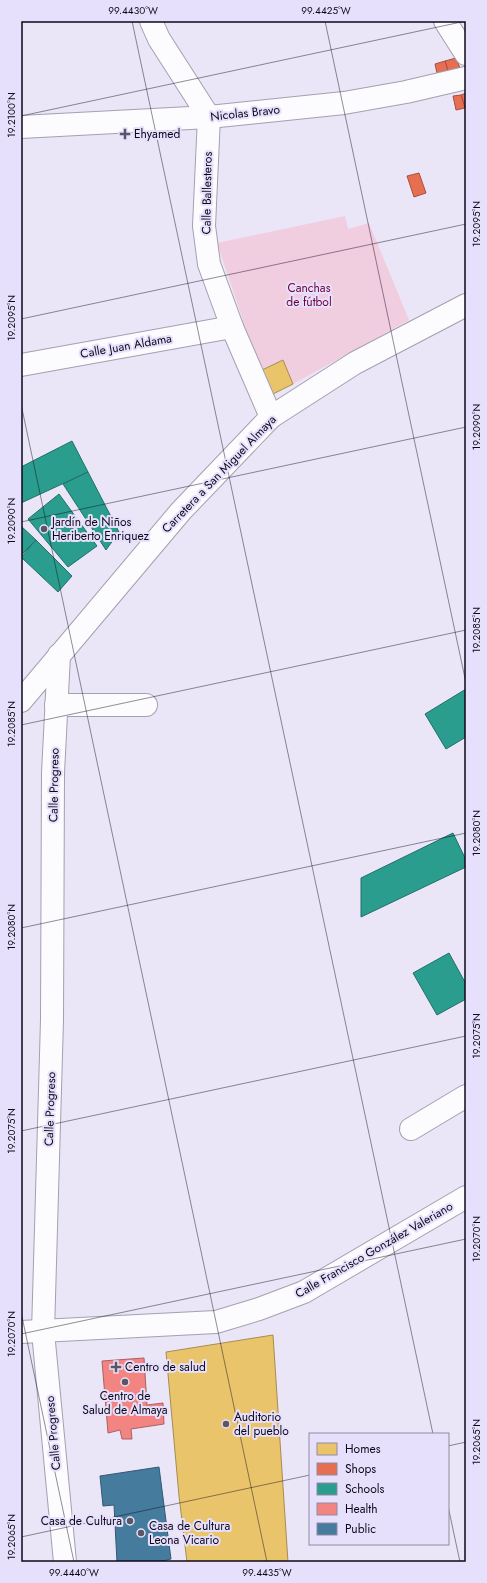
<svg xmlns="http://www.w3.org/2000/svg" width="487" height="1583" viewBox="0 0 487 1583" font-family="Jost,sans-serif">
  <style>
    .green { fill: #f1cde0 }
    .homes { fill: #e9c46a; stroke: #a78c51 }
    .shops { fill: #e76f51; stroke: #a65040 }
    .schools { fill: #2a9d8f; stroke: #21706b }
    .health { fill: #f28482; stroke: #ad5f62 }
    .public { fill: #457b9d; stroke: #345875 }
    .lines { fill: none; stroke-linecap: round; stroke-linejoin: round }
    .minor-casing { stroke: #a4a0af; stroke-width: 24 }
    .minor { stroke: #fcfbfe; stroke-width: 22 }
    .ticks { fill: none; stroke: #0d0818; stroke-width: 1; stroke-opacity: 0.45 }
    .poi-dot { fill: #5a5666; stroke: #e7e0fd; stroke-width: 1.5 }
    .labels { text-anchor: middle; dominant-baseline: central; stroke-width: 4; stroke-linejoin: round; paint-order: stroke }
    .street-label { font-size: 12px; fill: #0d0818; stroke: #e7e0fd }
    .poi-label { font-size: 12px; fill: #0d0818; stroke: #e7e0fd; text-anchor: start }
    .park-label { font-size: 12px; fill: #6a0239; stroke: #e7e0fd }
    .neatline { fill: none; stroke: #0d0818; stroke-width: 1.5 }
    .ticks-label { font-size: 10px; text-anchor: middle; fill: #0d0818 }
  </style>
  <rect width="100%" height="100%" fill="#eae6f7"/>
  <polygon class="green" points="345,216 348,229 369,223 409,320 293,384 283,360 260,371 217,243"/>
  <g class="homes">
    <polygon points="283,360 293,384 269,396 260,371"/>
    <polygon points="273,1335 288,1562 187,1562 179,1496 166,1352"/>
  </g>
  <g class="shops">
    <polygon points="456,58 460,68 448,71 445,61"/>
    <polygon points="445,61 448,71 437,73 435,64"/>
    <polygon points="466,93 466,108 465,108 461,95"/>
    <polygon points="461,95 465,108 456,110 453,96"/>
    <polygon points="419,173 426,193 414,197 407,176"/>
  </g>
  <g class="schools">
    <polygon points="72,441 88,472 21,503 21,467"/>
    <polygon points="88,472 119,532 106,550 63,484"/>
    <polygon points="59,494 97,546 68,567 28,519"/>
    <polygon points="21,526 36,540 21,555"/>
    <polygon points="36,540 72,576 58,592 21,557"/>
    <polygon points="466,689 466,737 446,749 425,714"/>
    <polygon points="453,833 466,860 466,867 361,917 361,878"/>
    <polygon points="449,953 466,984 466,999 437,1015 413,973"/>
  </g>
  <polygon class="health" points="144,1358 147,1405 163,1403 164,1424 131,1429 132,1439 122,1439 120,1430 108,1433 102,1361"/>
  <polygon class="public" points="159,1467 171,1559 158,1562 117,1562 114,1505 103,1506 100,1476"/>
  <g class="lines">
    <g class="minor-casing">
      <g id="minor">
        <polyline points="151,21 159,39 209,117 204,226 209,264 232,327 271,417"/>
        <polyline points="445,21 466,54"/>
        <polyline points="21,127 209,117 344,103 406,92 466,78"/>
        <polyline points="21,365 232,327"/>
        <polyline points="59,655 53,773 52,1020 43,1332 65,1562"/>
        <polyline points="21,701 181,511 271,417 355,363 466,305"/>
        <polyline points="56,705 146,705"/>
        <polyline points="411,1129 466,1096"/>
        <polyline points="21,1332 216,1322 259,1309 304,1292 466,1197"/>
      </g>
    </g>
    <use href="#minor" class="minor"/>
  </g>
  <path class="ticks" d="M 132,21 L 433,1434M 325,21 L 466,683M 21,116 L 466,21M 21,319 L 466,224M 21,404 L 267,1562M 21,522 L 466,427M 21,725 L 466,630M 21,928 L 466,833M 21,1131 L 466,1036M 21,1312 L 74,1562M 21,1334 L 466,1239M 448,1446 L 466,1442M 448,1506 L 460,1562M 21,1537 L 310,1475"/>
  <g class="poi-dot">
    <path d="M123 128h4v4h4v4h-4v4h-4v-4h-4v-4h4z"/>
    <circle cx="44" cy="529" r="4"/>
    <path d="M114 1361h4v4h4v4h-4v4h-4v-4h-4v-4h4z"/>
    <circle cx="125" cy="1382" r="4"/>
    <circle cx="226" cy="1424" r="4"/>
    <circle cx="130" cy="1521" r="4"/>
    <circle cx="141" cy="1533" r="4"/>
  </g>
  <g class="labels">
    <g class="street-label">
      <text transform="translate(245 113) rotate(-6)">Nicolas Bravo</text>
      <text transform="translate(207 193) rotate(-89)">Calle Ballesteros</text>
      <text transform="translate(126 346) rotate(-10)">Calle Juan Aldama</text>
      <text transform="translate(219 474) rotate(-46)">Carretera a San Miguel Almaya</text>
      <text transform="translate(54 785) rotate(-89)">Calle Progreso</text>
      <text transform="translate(50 1109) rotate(-88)">Calle Progreso</text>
      <text transform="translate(374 1250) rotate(-30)">Calle Francisco González Valeriano</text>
      <text transform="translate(53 1433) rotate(-95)">Calle Progreso</text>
    </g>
    <g class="poi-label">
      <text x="134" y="134">Ehyamed</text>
      <text x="52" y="522">Jardín de Niños<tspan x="52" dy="14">Heriberto Enriquez</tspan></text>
      <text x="125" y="1367">Centro de salud</text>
      <text x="125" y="1396" text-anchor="middle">Centro de<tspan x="125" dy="14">Salud de Almaya</tspan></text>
      <text x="234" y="1417">Auditorio<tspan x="234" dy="14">del pueblo</tspan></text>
      <text x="122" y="1521" text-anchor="end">Casa de Cultura</text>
      <text x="149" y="1526">Casa de Cultura<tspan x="149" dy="14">Leona Vicario</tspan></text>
    </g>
    <g class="park-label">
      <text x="309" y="288">Canchas<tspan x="309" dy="14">de fútbol</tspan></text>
    </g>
  </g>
  <rect width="487" height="1583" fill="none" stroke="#e7e0fd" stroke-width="44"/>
  <rect x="309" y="1433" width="140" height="112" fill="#e7e0fd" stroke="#908aa1"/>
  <rect x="317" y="1443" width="20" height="12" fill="#e9c46a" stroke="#908aa1"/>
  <text x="345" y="1453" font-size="12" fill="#0d0818">Homes</text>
  <rect x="317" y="1463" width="20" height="12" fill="#e76f51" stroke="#908aa1"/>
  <text x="345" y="1473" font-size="12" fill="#0d0818">Shops</text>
  <rect x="317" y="1483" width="20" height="12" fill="#2a9d8f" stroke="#908aa1"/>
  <text x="345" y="1493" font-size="12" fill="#0d0818">Schools</text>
  <rect x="317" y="1503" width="20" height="12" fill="#f28482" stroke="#908aa1"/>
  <text x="345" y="1513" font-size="12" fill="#0d0818">Health</text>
  <rect x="317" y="1523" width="20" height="12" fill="#457b9d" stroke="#908aa1"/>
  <text x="345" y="1533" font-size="12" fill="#0d0818">Public</text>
  <rect x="22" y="22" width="443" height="1539" class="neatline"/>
  <g class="ticks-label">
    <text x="133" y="14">99.4430°W</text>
    <text x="326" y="14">99.4425°W</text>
    <text transform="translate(11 115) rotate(-90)" y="4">19.2100°N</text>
    <text transform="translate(476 224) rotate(-90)" y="4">19.2095°N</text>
    <text transform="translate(11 318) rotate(-90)" y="4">19.2095°N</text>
    <text transform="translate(476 427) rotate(-90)" y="4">19.2090°N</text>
    <text transform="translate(11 521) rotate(-90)" y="4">19.2090°N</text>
    <text transform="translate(476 630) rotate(-90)" y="4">19.2085°N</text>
    <text transform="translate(11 724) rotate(-90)" y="4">19.2085°N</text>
    <text transform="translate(476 833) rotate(-90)" y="4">19.2080°N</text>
    <text transform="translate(11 927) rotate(-90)" y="4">19.2080°N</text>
    <text transform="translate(476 1036) rotate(-90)" y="4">19.2075°N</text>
    <text transform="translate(11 1131) rotate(-90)" y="4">19.2075°N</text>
    <text transform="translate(476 1239) rotate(-90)" y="4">19.2070°N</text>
    <text transform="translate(11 1334) rotate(-90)" y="4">19.2070°N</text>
    <text transform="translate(476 1442) rotate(-90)" y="4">19.2065°N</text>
    <text transform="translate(11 1537) rotate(-90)" y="4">19.2065°N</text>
    <text x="74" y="1576">99.4440°W</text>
    <text x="267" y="1576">99.4435°W</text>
  </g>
</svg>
